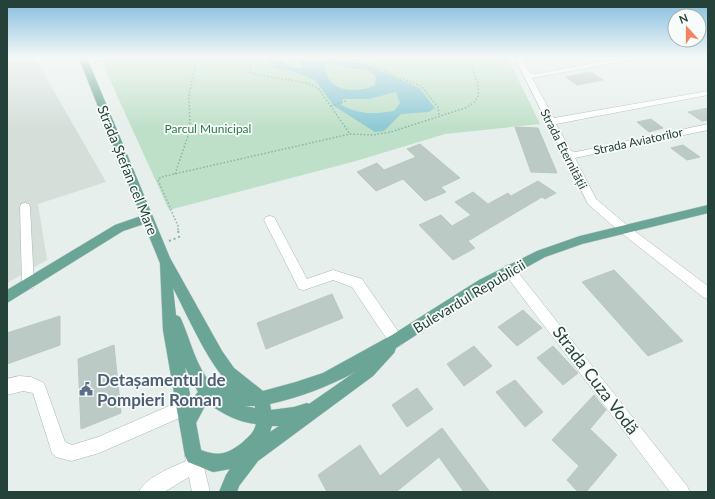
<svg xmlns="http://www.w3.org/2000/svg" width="715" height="499" viewBox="0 0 715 499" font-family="Lato,sans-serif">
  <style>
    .built { fill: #d4dfda }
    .green { fill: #bfe0c8 }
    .water { fill: #8ec9d4; fill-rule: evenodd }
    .building { fill: #bbcac4; stroke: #b8c9c2 }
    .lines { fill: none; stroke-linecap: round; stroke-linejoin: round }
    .minor-casing { stroke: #a8b8b2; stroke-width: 1 }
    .major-casing { stroke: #c2cac8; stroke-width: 1 }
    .path-far1 { stroke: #86b3a5; stroke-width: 1.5; stroke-dasharray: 1.5 2; stroke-linecap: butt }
    .path { stroke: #86b3a5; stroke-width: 2; stroke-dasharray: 2 3; stroke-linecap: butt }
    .minor { fill: #fff; fill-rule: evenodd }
    .major { fill: #6aa596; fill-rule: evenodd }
    .labels { text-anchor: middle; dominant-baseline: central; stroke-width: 3.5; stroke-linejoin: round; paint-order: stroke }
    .far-park-label { font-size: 12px; fill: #2d7a4b; stroke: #f7fbf9 }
    .far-street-label { font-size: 12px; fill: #24423a; stroke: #f7fbf9 }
    .street-label { font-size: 14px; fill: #24423a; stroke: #f7fbf9 }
    .near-service-label { font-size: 17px; font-weight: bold; fill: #4e5e75; stroke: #f7fbf9; text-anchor: start }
    .near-street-label { font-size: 17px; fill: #24423a; stroke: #f7fbf9 }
  </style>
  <rect width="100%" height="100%" fill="#e6efeb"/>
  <polygon class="built" points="7,58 35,58 106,182 38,204 47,260 7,283"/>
  <polygon class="green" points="100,58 508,58 540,124 445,134 356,161 169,210"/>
  <path class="water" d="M 267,58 L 281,58 L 284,63 L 294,68 L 301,68 L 303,66 L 296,58 L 340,58 L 366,64 L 419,88 L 435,108 L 429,112 L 401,114 L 384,131 L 375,132 L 334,106 L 315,80 L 295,72 L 273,68 ZM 334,63 L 348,68 L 368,70 L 376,77 L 375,85 C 364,91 339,93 330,81 C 327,77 326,70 324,65 ZM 396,92 L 400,103 L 394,111 C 373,114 361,115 341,105 L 343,99 L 369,99 Z"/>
  <g class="building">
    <polygon points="591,72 603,80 577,85 566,77"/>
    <polygon points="708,108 708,120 702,121 688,112"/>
    <polygon points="651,119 663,128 649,132 637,122"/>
    <polygon points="515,127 538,128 557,173 531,172"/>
    <polygon points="420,144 460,178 441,187 446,192 425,201 403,179 376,191 357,172 377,163 384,170 416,157 407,149"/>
    <polygon points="683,145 700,157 687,160 671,148"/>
    <polygon points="538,181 556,193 545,199 542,197 468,241 475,248 453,260 419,225 441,215 452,226 471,215 455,202 473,192 488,204 508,193 511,196"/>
    <polygon points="614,270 683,341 648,356 582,282"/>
    <polygon points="332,294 343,318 266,349 257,323"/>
    <polygon points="523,310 542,328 517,346 498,327"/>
    <polygon points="60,316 60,345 7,364 7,333"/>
    <polygon points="114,345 121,413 81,429 78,359"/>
    <polygon points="474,346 492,366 464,386 447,364"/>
    <polygon points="553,346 578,373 563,385 537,358"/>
    <polygon points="515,380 543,412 525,427 496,392"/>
    <polygon points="417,388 433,409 407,427 392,405"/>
    <polygon points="594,395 606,410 590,429 617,455 586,492 578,492 567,480 579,466 552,440"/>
    <polygon points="442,428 490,492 464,492 439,457 396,492 327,492 318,475 360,445 380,476"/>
  </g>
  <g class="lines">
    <g class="minor-casing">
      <g id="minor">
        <polygon points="515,58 522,58 530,73 536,74 622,58 640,58 532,78 554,118 708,91 708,95 556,124 571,151 576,152 708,124 708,130 575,158 596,199 628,226 708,286 708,299 703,297 620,232 588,204"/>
        <polygon points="25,203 29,204 30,207 34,284 33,288 28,289 23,288 22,284 20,207 21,204"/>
        <polygon points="270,216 274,217 307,279 333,270 362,279 404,340 402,345 397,347 392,345 382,332 352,287 333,280 304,290 299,289 264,220 266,217"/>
        <polygon points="509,265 513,266 687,486 690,492 670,492 505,274 503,270 505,266"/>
        <polygon points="19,376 31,377 44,383 65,442 72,445 98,437 185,399 191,401 193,407 191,413 99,453 72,461 56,457 52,453 33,393 23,391 7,395 7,379"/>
        <path d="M 194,448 L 200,451 L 210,492 L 192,492 L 189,477 L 164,492 L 139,492 C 145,478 172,467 186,461 L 185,457 L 188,451 Z"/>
      </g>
    </g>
    <g class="major-casing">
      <path id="major" d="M 79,58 L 87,58 L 170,258 L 222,351 L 234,368 L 263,391 L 296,382 L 323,373 L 392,335 L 479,280 L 537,251 L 580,236 L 708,205 L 708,213 L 582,244 L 545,257 L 489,288 L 396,348 L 394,353 L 373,376 L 258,461 L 239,486 L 237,492 L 219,492 L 226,475 L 230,469 L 213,472 L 188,462 L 185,456 L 163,330 L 160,263 L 144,224 L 123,231 L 7,303 L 7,290 L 115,225 L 141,216 ZM 173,288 C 187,314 209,366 230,384 L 227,382 L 213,386 C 195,366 191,340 180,317 L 176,315 ZM 185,367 L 198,392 L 191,400 ZM 355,372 L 309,404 L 307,403 L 294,407 L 271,410 L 270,404 C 300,397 328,387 355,372 ZM 209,404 C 223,414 238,422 256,424 C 254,433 249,436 243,442 C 228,454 219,457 201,450 L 196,423 L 204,408 ZM 245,406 L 255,406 L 255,408 ZM 272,426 L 279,426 L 270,432 Z"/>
    </g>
    <g class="path-far1">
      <polyline points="249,58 251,72 254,74 307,83 318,88 350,134"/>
      <polyline points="348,58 369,62 397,77 421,86 438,107 439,116"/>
      <polyline points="94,62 111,58"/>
      <polyline points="331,106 346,101"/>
      <polyline points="175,174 190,130 189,94 197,58"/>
      <path d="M 178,230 L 178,226 L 158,180 L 161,177 L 350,134 L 372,135 L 391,132 L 465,108 C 488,98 476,82 471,64 L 476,58"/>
    </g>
    <polyline class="path" points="169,241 179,237 178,229"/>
    <use href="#minor" class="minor"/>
    <use href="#major" class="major"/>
  </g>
  <linearGradient id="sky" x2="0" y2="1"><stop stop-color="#84bce0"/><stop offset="0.45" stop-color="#f4f8f6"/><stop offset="1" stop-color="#f4f8f6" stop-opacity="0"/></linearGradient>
  <rect width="715" height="128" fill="url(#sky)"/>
  <defs>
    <g id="civic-bare" transform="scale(1.08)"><path d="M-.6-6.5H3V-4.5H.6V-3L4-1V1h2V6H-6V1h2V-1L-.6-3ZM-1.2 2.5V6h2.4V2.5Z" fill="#5c6f8a" stroke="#f7fbf9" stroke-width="2.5" paint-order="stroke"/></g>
  </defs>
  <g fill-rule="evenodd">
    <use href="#civic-bare" x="86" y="389"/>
  </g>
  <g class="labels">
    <g class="far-park-label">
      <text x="208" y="128">Parcul Municipal</text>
    </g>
    <g class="far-street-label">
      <text transform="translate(638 141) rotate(-12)">Strada Aviatorilor</text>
      <text transform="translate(564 149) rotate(63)">Strada Eternității</text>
    </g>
    <g class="street-label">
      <text transform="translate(128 170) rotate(68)">Strada Ștefan cel Mare</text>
      <text transform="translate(469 296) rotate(-31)">Bulevardul Republicii</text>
    </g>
    <g class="near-service-label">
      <text x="97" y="379">Detașamentul de<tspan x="97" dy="20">Pompieri Roman</tspan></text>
    </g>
    <g class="near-street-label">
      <text transform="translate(596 380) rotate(53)">Strada Cuza Vodă</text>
    </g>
  </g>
  <rect width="715" height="499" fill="none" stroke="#24423a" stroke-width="16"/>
  <g transform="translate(687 28) rotate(339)"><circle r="19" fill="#f7fbf9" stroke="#a3b1ad"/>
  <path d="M0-3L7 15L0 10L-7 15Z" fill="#f4845f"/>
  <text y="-6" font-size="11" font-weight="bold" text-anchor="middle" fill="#24423a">N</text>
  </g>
</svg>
